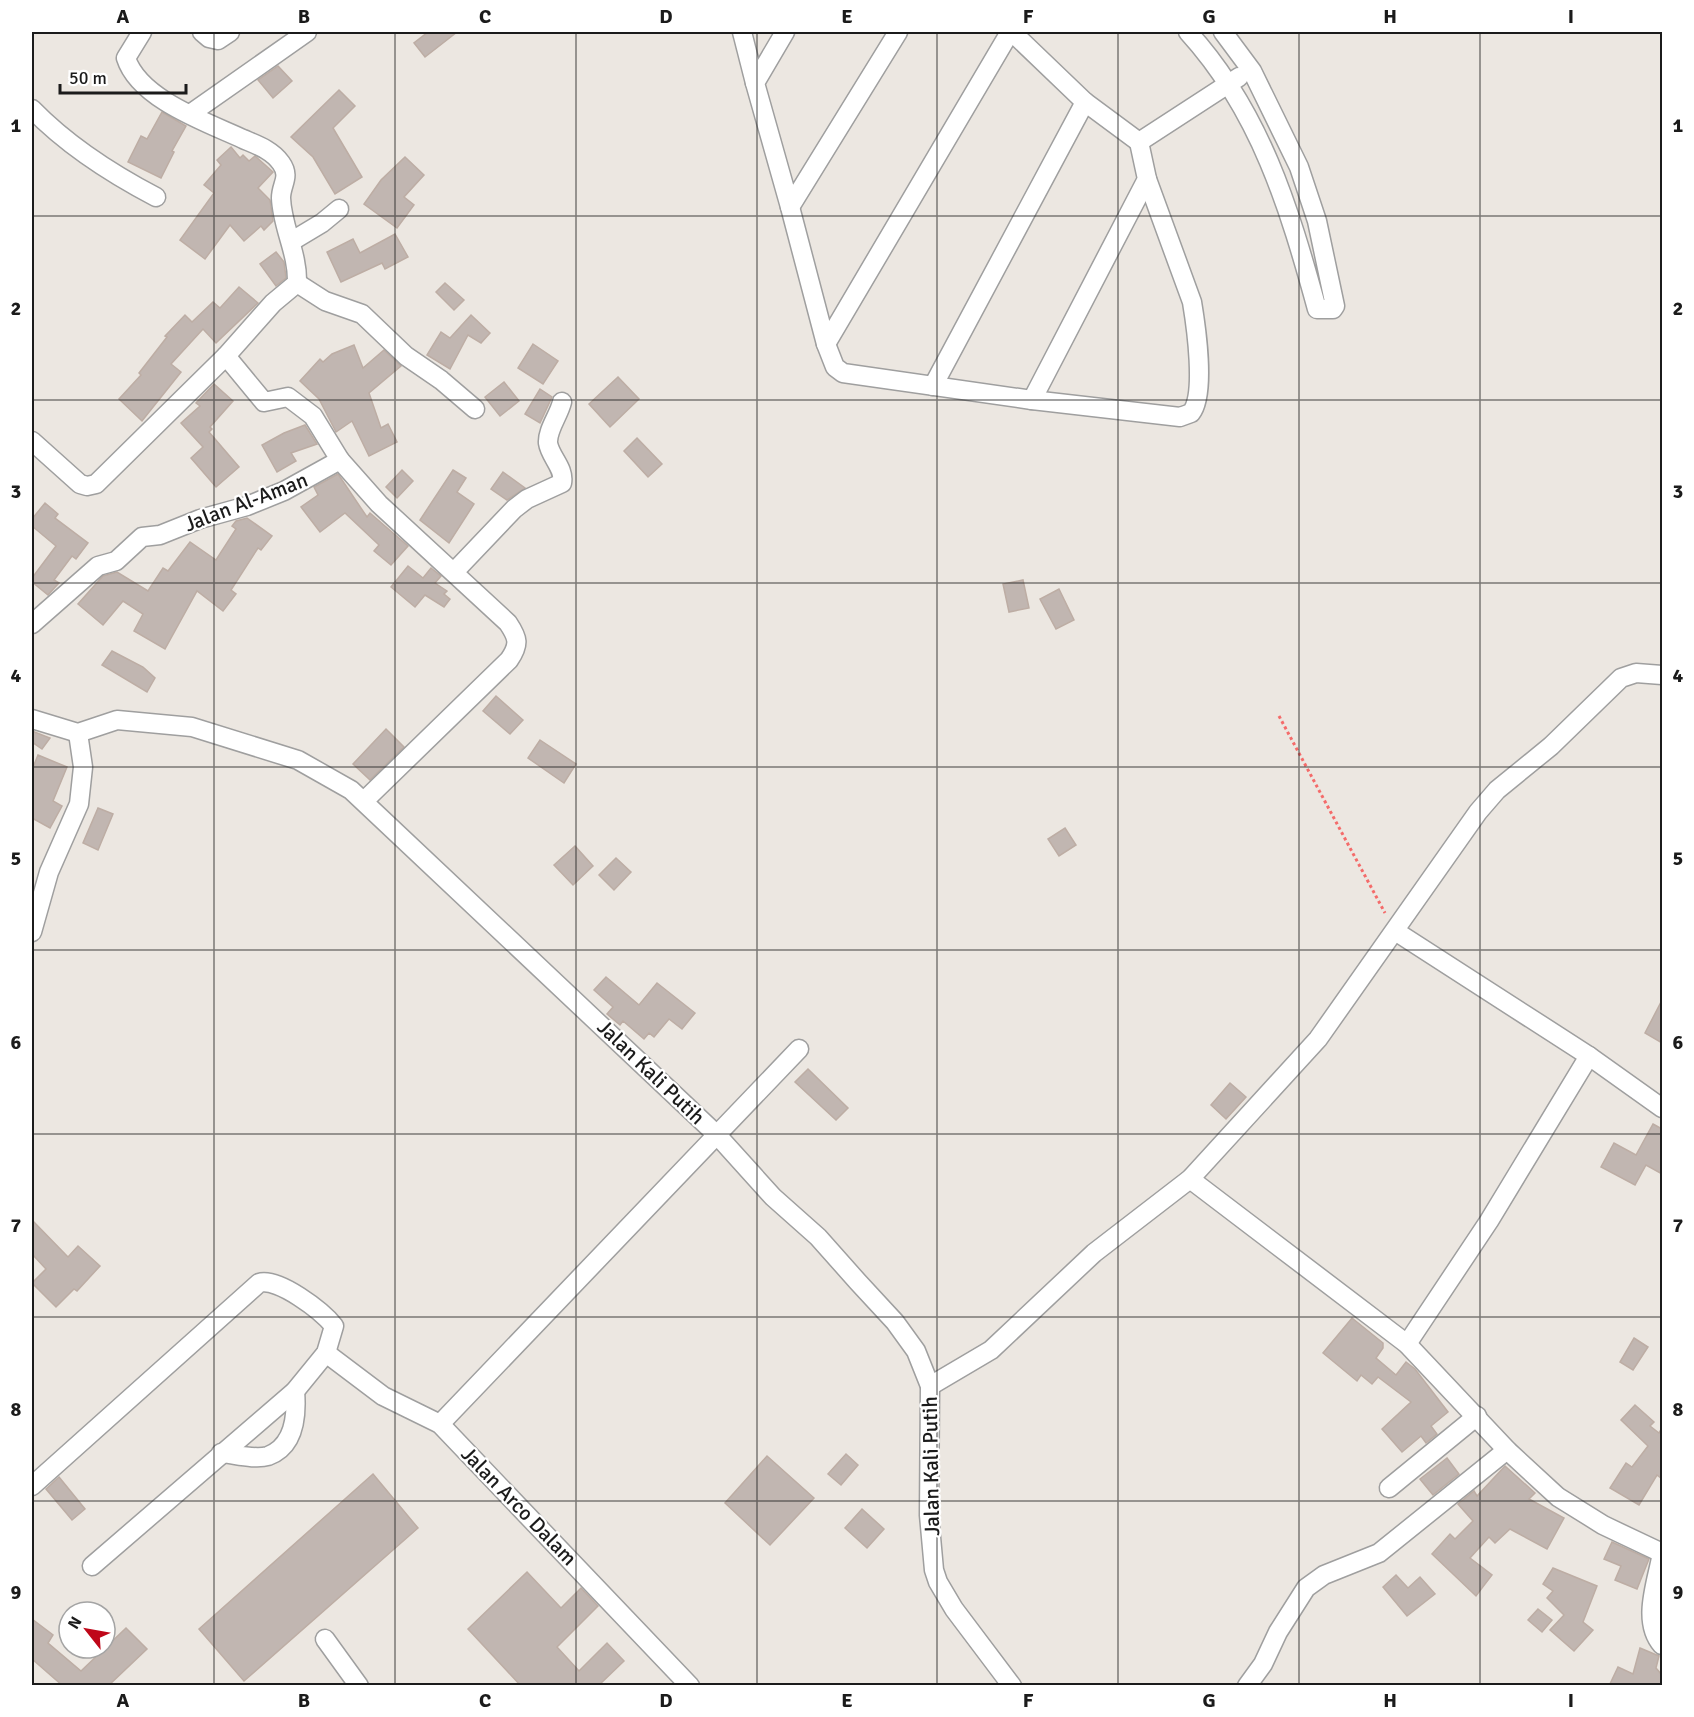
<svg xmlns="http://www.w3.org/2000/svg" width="1694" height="1717" viewBox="0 0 1694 1717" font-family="Signika,sans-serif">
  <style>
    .building { fill: #c1b6b1; stroke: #bdada4; stroke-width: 1.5 }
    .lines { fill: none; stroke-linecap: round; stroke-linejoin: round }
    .minor-casing { stroke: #9f9f9f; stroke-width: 21 }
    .path { stroke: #f46b6a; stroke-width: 3; stroke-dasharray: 3 3; stroke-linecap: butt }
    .minor { stroke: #fff; stroke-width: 18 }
    .grid { fill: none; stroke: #1b1b1b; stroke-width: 1.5; stroke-opacity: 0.55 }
    .labels { text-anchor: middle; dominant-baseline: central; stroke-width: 4.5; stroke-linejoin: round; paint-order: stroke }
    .street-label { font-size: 21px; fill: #1b1b1b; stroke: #fff }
    .neatline { fill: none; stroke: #1b1b1b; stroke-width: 2 }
    .grid-label { font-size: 20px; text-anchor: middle; font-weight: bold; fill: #1b1b1b }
  </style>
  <rect width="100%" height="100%" fill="#ece7e1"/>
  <g class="building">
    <polygon points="428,32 457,32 425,57 414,43"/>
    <polygon points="278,66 292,81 273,98 258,80"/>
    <polygon points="339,90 355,106 333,128 362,177 335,194 313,157 291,137"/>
    <polygon points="162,112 186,126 172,151 174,152 161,178 128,162 141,136 147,139"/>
    <polygon points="231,147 240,158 243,155 249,161 255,156 273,172 258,188 270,200 273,221 264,230 261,226 244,241 230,225 205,259 180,240 214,193 204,185 221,165 217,160"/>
    <polygon points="405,157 424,175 404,197 414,205 397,228 364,204 381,180"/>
    <polygon points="395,234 408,257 385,269 382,263 341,282 327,252 353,239 360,253"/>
    <polygon points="276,252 284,262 286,278 276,286 260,264"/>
    <polygon points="445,283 464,300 454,310 436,292"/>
    <polygon points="239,287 258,303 216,343 203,329 171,364 181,372 142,421 119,399 141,375 139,373 167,337 165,336 185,315 192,322 213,302 220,308"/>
    <polygon points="471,315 490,333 481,343 468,335 450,369 427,355 441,332 450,338"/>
    <polygon points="533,344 558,361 543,384 518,368"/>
    <polygon points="354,345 363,368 384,350 401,366 369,393 381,428 388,424 397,442 369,456 352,421 336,432 319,399 300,381 320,359 323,362 332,354"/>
    <polygon points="618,377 639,399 610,427 589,404"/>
    <polygon points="504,382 519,401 500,416 485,397"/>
    <polygon points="214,384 233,401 210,427 212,429 209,432 239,467 216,487 191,458 203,447 181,423 200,406 196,403"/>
    <polygon points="540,389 552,397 540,423 525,414"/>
    <polygon points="305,425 317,444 291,453 296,461 277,472 262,445 284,433"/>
    <polygon points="637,438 662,464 648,477 624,451"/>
    <polygon points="402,470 413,481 397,498 386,487"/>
    <polygon points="453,470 466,478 457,492 474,504 449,543 420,520"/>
    <polygon points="503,472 525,488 507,500 491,489"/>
    <polygon points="338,474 367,517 370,513 408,546 391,565 374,551 379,545 345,513 320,532 301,507 318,495 314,487"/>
    <polygon points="45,503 58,514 55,518 88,543 76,559 72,556 54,580 59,583 48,595 32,582 32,578 56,546 32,526 32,519"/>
    <polygon points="247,518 272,536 261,550 258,548 231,590 236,594 223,611 197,591 165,649 134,631 143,614 123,601 103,625 78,604 103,576 117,572 148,591 163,568 168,571 190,542 216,560 236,529 232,526 236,521"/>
    <polygon points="408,566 423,578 431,568 441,576 435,583 447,591 444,594 450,599 444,607 425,595 415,607 391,587"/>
    <polygon points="1023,580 1029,608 1009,612 1003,584"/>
    <polygon points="1059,589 1074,620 1056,629 1040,599"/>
    <polygon points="112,651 143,667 155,678 147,692 102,665"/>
    <polygon points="496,696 523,720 510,734 483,711"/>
    <polygon points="386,729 404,747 370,780 353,764"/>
    <polygon points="32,731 50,738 42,749 32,742"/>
    <polygon points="540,740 576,764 564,783 528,758"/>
    <polygon points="38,755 67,767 53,801 62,806 50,828 32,818 32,770"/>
    <polygon points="98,808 113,814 98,850 83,843"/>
    <polygon points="1065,828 1076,845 1059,856 1048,839"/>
    <polygon points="575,846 593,866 573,885 554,865"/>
    <polygon points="616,858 631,872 614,890 599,875"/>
    <polygon points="606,977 639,1005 657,983 695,1013 682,1029 669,1019 654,1037 649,1033 644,1039 623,1021 620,1025 607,1014 613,1007 594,990"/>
    <polygon points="1662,1000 1662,1043 1645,1033"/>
    <polygon points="808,1069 848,1108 836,1120 795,1082"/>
    <polygon points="1230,1083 1246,1097 1226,1119 1211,1105"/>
    <polygon points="1653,1124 1662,1129 1662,1174 1646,1165 1635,1185 1601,1167 1614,1143 1636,1155"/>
    <polygon points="32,1220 68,1257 78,1246 100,1266 77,1291 74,1289 56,1307 32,1283 46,1269 32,1254"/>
    <polygon points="1352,1318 1383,1343 1383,1348 1376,1358 1396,1375 1406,1362 1415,1369 1448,1412 1431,1426 1437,1434 1426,1443 1421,1436 1402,1452 1382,1429 1411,1402 1378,1377 1372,1384 1361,1375 1357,1381 1323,1353"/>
    <polygon points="1634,1338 1648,1347 1633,1370 1620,1362"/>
    <polygon points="1635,1405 1654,1422 1650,1426 1659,1433 1662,1428 1662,1479 1657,1475 1639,1505 1610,1488 1626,1463 1632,1467 1648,1446 1621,1420"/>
    <polygon points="846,1454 858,1465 841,1485 828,1474"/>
    <polygon points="767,1456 814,1498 770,1545 725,1503"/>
    <polygon points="1447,1458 1459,1474 1433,1495 1420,1479"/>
    <polygon points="1505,1466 1535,1493 1529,1499 1564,1518 1547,1549 1510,1529 1495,1543 1489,1537 1470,1558 1492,1575 1476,1596 1432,1554 1450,1534 1455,1539 1473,1521 1458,1504 1474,1491 1477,1496"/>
    <polygon points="373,1474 418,1528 244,1681 199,1629"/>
    <polygon points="59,1477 85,1509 72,1520 46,1489"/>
    <polygon points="862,1509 884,1529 867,1548 845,1528"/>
    <polygon points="1612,1542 1649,1559 1637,1589 1615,1580 1621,1566 1604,1559"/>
    <polygon points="1553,1568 1597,1586 1583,1622 1593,1630 1574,1651 1550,1630 1564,1615 1547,1598 1553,1591 1543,1584"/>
    <polygon points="527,1572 561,1608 581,1588 598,1606 557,1647 579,1671 607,1643 624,1661 598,1686 521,1686 468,1629"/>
    <polygon points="1396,1575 1408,1588 1420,1577 1435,1594 1407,1616 1383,1587"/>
    <polygon points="1538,1609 1552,1620 1542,1632 1528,1620"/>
    <polygon points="32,1619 53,1635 48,1643 81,1671 126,1628 147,1649 108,1686 63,1686 32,1659"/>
    <polygon points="1640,1648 1659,1656 1656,1668 1662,1675 1662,1686 1609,1686 1618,1667 1633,1674"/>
  </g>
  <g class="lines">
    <g class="minor-casing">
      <g id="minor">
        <polyline points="202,32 209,38 218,40 230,32"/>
        <polyline points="742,32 755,83"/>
        <polyline points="785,32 755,83 790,207 898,32"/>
        <polyline points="1012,32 1085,102"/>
        <path d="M 1188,32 C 1260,111 1289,207 1317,309 L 1333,309 L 1335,306 L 1317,221 L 1299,167 L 1252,71 L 1223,32"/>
        <path d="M 32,109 C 68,146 110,173 156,197"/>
        <polyline points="190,114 307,32"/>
        <path d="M 790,207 L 826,344 L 835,367 L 843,373 L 1032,400 L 1180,417 L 1191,413 C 1206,395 1196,326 1192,302 L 1147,179"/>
        <polyline points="292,241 322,223 339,209"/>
        <polyline points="297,283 325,301 362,314 406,356 441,380 475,409"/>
        <polyline points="826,344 1010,32"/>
        <polyline points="933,386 1085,102 1139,142"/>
        <polyline points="1032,400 1147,179 1139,142 1239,77"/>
        <polyline points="32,441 80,484 87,486 96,484 226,356"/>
        <path d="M 340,460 L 379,504 L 508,623 C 518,638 520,644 509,660 L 364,801"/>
        <path d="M 454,572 L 514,509 L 527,499 L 562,483 C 565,468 550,457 548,443 C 547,430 559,415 562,402"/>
        <path d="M 32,624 L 98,566 L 116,561 L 142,537 L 160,535 L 200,519 L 247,506 L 284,491 L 340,460 L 313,416 L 288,397 L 264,402 L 226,356 L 273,303 L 297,283 C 298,253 282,227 281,198 C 281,184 291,177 281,163 C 272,150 257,145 243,139 C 206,122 139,99 126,58 L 142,32"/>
        <polyline points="32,719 78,733 117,720 192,727 298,760 351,790 717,1135 773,1197 818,1237 858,1282 895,1322 916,1351 930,1386 929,1515 934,1570 938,1582 954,1609 1012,1686"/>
        <polyline points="1395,931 1589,1056 1662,1108"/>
        <polyline points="32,932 49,872 79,804 83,767 78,733"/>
        <path d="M 1190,1179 L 1407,1344 L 1507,1450 L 1558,1497 L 1603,1525 L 1662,1553 C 1657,1582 1641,1621 1662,1645"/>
        <polyline points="1407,1344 1489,1221 1589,1056"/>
        <polyline points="326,1353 383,1396 440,1424 690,1686"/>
        <polyline points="930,1386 991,1350 1094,1253 1190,1179 1318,1039 1478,812 1497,790 1551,746 1621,678 1636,673 1662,675"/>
        <polyline points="440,1424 799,1049"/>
        <path d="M 221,1453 C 234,1454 255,1460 268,1456 C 295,1446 297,1415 295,1391"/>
        <path d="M 32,1486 L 259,1283 C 278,1277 322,1311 334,1326 L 326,1353 L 295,1391 L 92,1566"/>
        <polyline points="1389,1488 1477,1416"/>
        <polyline points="325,1639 359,1686"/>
        <polyline points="1247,1686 1263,1664 1278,1632 1306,1588 1324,1575 1379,1553 1507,1450"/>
      </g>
    </g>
    <polyline class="path" points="1279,716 1385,913"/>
    <use href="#minor" class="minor"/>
  </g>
  <path class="grid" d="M 214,32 L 214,1686M 395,32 L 395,1686M 576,32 L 576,1686M 757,32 L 757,1686M 937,32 L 937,1686M 1118,32 L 1118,1686M 1299,32 L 1299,1686M 1480,32 L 1480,1686M 32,216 L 1662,216M 32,400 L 1662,400M 32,583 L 1662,583M 32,767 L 1662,767M 32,950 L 1662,950M 32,1134 L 1662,1134M 32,1317 L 1662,1317M 32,1501 L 1662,1501"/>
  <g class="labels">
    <g class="street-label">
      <text transform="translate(246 502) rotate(-21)">Jalan Al-Aman</text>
      <text transform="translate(651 1072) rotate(44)">Jalan Kali Putih</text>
      <text transform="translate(931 1466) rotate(-91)">Jalan Kali Putih</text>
      <text transform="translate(519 1506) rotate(46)">Jalan Arco Dalam</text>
    </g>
  </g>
  <rect width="1694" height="1717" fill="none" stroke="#ffffff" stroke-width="66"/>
  <g transform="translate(87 1630) rotate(301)"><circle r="28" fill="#ffffff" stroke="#a4a4a4" stroke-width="1.5"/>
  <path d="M0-4.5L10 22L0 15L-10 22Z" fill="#bf0719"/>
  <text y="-9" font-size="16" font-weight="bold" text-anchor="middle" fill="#1b1b1b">N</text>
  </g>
  <path d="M60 84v9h126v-9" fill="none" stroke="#1b1b1b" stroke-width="3"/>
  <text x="69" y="84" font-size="18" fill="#1b1b1b" stroke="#ffffff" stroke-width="4.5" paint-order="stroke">50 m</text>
  <rect x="33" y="33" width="1628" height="1651" class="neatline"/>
  <g class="grid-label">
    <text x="123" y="23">A</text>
    <text x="304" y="23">B</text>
    <text x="485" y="23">C</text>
    <text x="666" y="23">D</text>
    <text x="847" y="23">E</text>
    <text x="1028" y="23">F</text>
    <text x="1209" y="23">G</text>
    <text x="1390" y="23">H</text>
    <text x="1571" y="23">I</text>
    <text x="16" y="132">1</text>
    <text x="1678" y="132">1</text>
    <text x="16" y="315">2</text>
    <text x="1678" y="315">2</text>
    <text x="16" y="498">3</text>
    <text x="1678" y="498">3</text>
    <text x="16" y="682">4</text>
    <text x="1678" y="682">4</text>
    <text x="16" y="865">5</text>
    <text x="1678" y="865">5</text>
    <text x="16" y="1049">6</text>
    <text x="1678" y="1049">6</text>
    <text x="16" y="1232">7</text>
    <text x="1678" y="1232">7</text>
    <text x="16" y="1416">8</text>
    <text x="1678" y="1416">8</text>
    <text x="16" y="1599">9</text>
    <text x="1678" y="1599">9</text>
    <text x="123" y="1707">A</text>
    <text x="304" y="1707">B</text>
    <text x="485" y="1707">C</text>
    <text x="666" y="1707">D</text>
    <text x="847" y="1707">E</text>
    <text x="1028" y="1707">F</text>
    <text x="1209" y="1707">G</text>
    <text x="1390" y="1707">H</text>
    <text x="1571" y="1707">I</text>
  </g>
</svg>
